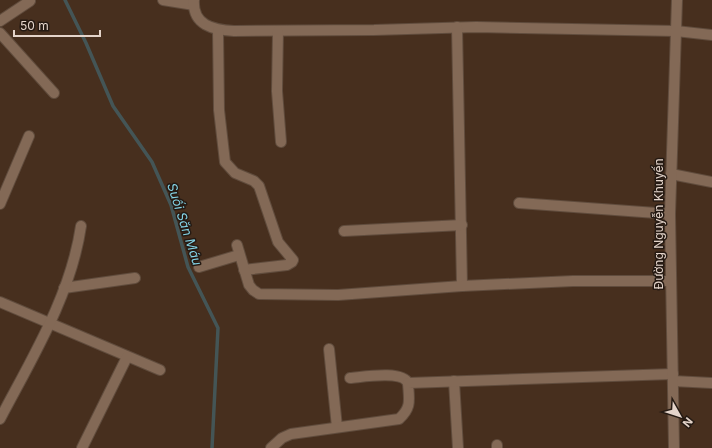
<svg xmlns="http://www.w3.org/2000/svg" width="712" height="448" viewBox="0 0 712 448" font-family="Inter,sans-serif">
  <style>
    .lines { fill: none; stroke-linecap: round; stroke-linejoin: round }
    .stream { stroke: #445556; stroke-width: 3.5 }
    .minor-casing { stroke: #604c3d; stroke-width: 12 }
    .tertiary-casing { stroke: #604c3d; stroke-width: 12 }
    .minor { stroke: #836956; stroke-width: 10 }
    .tertiary { stroke: #836956; stroke-width: 10 }
    .labels { text-anchor: middle; dominant-baseline: central; stroke-width: 3; stroke-linejoin: round; paint-order: stroke }
    .street-label { font-size: 12px; fill: #e4d4ca; stroke: #251a13 }
    .water-label { font-size: 13px; font-style: italic; fill: #84d2e4; stroke: #251a13 }
  </style>
  <rect width="100%" height="100%" fill="#472f1e"/>
  <g class="lines">
    <polyline class="stream" points="65,0 86,43 113,106 152,162 171,205 188,267 218,328 212,448"/>
    <g class="minor-casing">
      <g id="minor">
        <polyline points="163,0 194,5"/>
        <path d="M 194,0 C 192,25 213,30 234,31 L 374,30 L 476,27 L 676,31 L 712,35"/>
        <polyline points="0,21 30,1"/>
        <polyline points="457,27 462,286"/>
        <polyline points="218,30 219,110 225,162 235,173 254,181 259,186 278,242 293,260 292,262 287,265 244,270"/>
        <polyline points="278,31 277,91 281,142"/>
        <polyline points="0,33 54,93"/>
        <polyline points="671,174 712,182"/>
        <polyline points="519,203 670,214"/>
        <polyline points="0,204 29,136"/>
        <polyline points="344,231 462,225"/>
        <polyline points="237,245 249,285 253,290 259,294 338,295 462,286 573,281 671,281"/>
        <polyline points="199,267 239,255"/>
        <polyline points="64,288 135,278"/>
        <polyline points="0,302 160,370"/>
        <polyline points="329,349 337,427"/>
        <path d="M 350,378 C 363,377 402,370 408,383"/>
        <polyline points="454,381 458,448"/>
        <polyline points="673,381 712,383"/>
        <path d="M 0,419 C 32,358 71,295 81,226"/>
        <polyline points="497,445 497,448"/>
        <polyline points="82,448 127,357"/>
        <path d="M 271,448 L 282,438 L 291,434 L 399,419 C 412,407 409,400 408,383 L 673,374"/>
      </g>
    </g>
    <g class="tertiary-casing">
      <polyline id="tertiary" points="674,448 670,214 677,0"/>
    </g>
    <use href="#minor" class="minor"/>
    <use href="#tertiary" class="tertiary"/>
  </g>
  <g class="labels">
    <g class="street-label">
      <text transform="translate(658 224) rotate(-90)">Đường Nguyễn Khuyến</text>
    </g>
    <g class="water-label">
      <text transform="translate(185 224) rotate(72)">Suối Săn Máu</text>
    </g>
  </g>
  <g transform="translate(680 416) rotate(129)" stroke="#251a13" stroke-width="3" paint-order="stroke">
  <path d="M0-3L7 15L0 10L-7 15Z" fill="#e4d4ca"/>
  <text y="-6" font-size="11" font-weight="bold" text-anchor="middle" fill="#e4d4ca">N</text>
  </g>
  <path d="M14 30v6h86v-6" fill="none" stroke="#e4d4ca" stroke-width="2"/>
  <text x="20" y="30" font-size="12" fill="#e4d4ca" stroke="#251a13" stroke-width="3" paint-order="stroke">50 m</text>
</svg>
